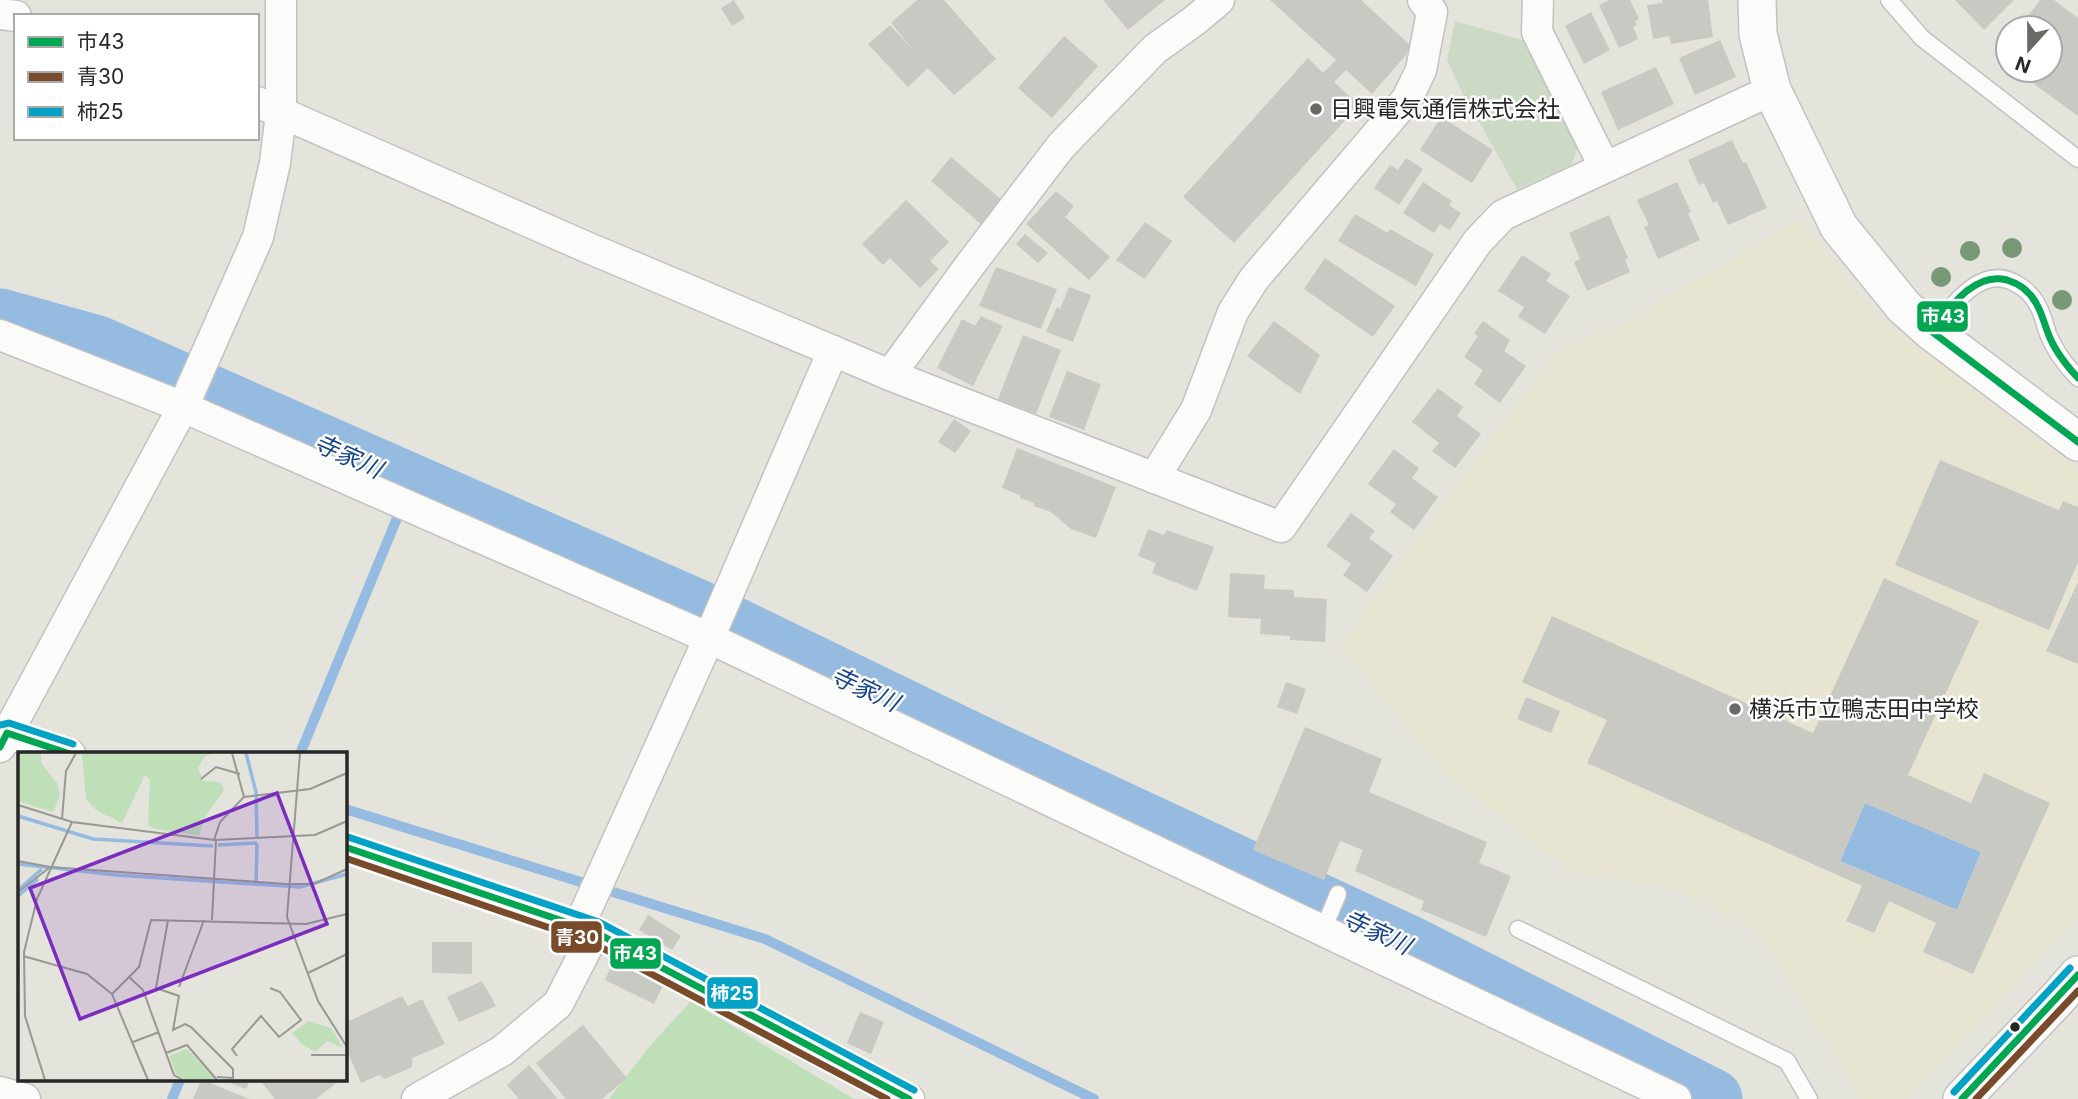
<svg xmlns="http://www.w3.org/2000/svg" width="2078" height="1099" viewBox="0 0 2078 1099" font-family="Inter,'Noto Sans JP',sans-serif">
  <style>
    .education { fill: #e7e5d2 }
    .green { fill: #bedfb7 }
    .cemetery { fill: #ccd9c5 }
    .water { fill: #95bbe1 }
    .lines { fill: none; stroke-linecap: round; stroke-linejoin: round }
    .stream { stroke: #95bbe1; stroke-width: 10 }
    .river { stroke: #95bbe1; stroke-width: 61 }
    .building { fill: #c9c9c4; fill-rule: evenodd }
    .service-casing { stroke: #c3c2c2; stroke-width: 19 }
    .minor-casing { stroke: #c3c2c2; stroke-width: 33 }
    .tertiary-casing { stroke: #c3c2c2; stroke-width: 40 }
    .service { stroke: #fbfbfa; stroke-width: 16 }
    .minor { stroke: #fbfbfa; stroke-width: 30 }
    .tertiary { stroke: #fbfbfa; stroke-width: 37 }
    .bus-1-casing { stroke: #fff; stroke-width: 12 }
    .bus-2-casing { stroke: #fff; stroke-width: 12 }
    .bus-3-casing { stroke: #fff; stroke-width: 12 }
    .bus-1 { stroke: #00a651; stroke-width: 7 }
    .bus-2 { stroke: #7a4b2a; stroke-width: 7 }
    .bus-3 { stroke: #02a2c6; stroke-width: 7 }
    .tree { fill: #779975 }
    .poi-dot { fill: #696966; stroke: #fff; stroke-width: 2.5 }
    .bus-dot { fill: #272727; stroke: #fff; stroke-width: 2.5 }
    .labels { text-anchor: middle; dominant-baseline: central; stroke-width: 5; stroke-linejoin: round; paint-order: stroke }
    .poi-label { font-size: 23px; fill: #272727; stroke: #fff; text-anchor: start }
    .water-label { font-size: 24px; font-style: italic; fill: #18468a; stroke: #fff }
    .inset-river { fill: none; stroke: #95bbe1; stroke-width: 3.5 }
    .inset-road { fill: none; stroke: #989894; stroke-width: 2 }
    .view { fill: #7b2cbf; fill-opacity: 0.15; stroke: #7b2cbf; stroke-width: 3.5 }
    .inset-edge { fill: none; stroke: #272727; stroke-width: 3.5 }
    .line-badge { stroke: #fff; stroke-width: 2.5 }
    .badge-label { font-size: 19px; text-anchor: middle; font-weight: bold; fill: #fff }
  </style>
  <rect width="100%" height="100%" fill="#e4e3dc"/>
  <polygon class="education" points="1799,220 1878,316 2078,469 2078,916 1908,1099 1861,1099 1759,932 1676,890 1568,870 1445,773 1340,646 1555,352 1627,320"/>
  <polygon class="green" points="691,1001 854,1099 609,1099 649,1047"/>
  <polygon class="cemetery" points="1455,21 1522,40 1579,146 1571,165 1517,189 1462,92 1447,60"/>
  <polygon class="water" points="1865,803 1981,852 1957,910 1840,861"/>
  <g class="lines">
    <g class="stream">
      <polyline points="300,754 411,484"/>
      <polyline points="345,809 765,939 1094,1099"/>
      <polyline points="172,1099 180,1080"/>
    </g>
    <polyline class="river" points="0,319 97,346 700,611 970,742 1411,947 1712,1099"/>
  </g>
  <g class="building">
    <polygon points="734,0 745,18 732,26 721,8"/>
    <polygon points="917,0 944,0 996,59 954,95 928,68 908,87 868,44 890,25 916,53 891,23"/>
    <polygon points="1103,0 1165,0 1128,30"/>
    <polygon points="1270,0 1361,0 1410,45 1406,55 1372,94 1346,70 1334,82 1359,105 1234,243 1183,197 1308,58 1323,73 1336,60"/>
    <polygon points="1609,0 1630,0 1639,19 1635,21 1637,25 1633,27 1638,39 1619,48 1599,5"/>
    <polygon points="1662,0 1708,0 1713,37 1671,44 1669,36 1653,39 1647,5 1663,3"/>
    <polygon points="1955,0 2014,0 1984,30"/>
    <polygon points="2040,0 2054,0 2078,18 2078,116 2015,70 2050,70 2050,28 2019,28"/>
    <polygon points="1591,12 1610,50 1584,64 1565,26"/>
    <polygon points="1064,36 1098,66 1052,118 1018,88"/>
    <polygon points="1720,40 1736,77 1695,95 1679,58"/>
    <polygon points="2008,42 2008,65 1997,57"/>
    <polygon points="1656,67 1674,104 1618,130 1601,92"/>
    <polygon points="1441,117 1493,150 1472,183 1420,150"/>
    <polygon points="1732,140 1743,163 1746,162 1767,208 1728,225 1717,201 1713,203 1704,183 1699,185 1688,160"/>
    <polygon points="951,157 1003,201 982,225 931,181"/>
    <polygon points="1406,158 1423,169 1399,205 1374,188 1390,165 1398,170"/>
    <polygon points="1423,182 1452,201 1449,205 1461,213 1450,230 1440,224 1434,233 1403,213"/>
    <polygon points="1677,182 1691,212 1688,213 1700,240 1658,259 1644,227 1649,225 1637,200"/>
    <polygon points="1056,191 1074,206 1065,217 1110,257 1089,280 1026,224"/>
    <polygon points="906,200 949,242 930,261 939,269 920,288 890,258 883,265 862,244"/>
    <polygon points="1355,214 1388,233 1390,229 1434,254 1416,286 1338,241"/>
    <polygon points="1609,215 1628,258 1625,260 1630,272 1587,291 1574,262 1580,259 1569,233"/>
    <polygon points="1145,222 1172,241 1145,279 1116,260"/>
    <polygon points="1025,234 1048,253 1038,263 1016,244"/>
    <polygon points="1522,255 1551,274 1546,281 1570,296 1545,334 1518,317 1524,307 1498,291"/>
    <polygon points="1325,258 1395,306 1373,337 1304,289"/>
    <polygon points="996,267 1057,289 1041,329 979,306"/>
    <polygon points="1069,287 1091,295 1073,342 1046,332 1057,307 1060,309"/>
    <polygon points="981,316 1003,326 973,386 937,368 962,319 975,326"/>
    <polygon points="1274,321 1320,355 1300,394 1247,356"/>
    <polygon points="1483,321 1510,340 1504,351 1526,366 1500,403 1474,384 1483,370 1464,357 1478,336 1474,333"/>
    <polygon points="1023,335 1061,350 1036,414 998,399"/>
    <polygon points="1067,371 1101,384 1084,430 1049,417"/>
    <polygon points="1438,388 1463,407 1457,416 1481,434 1455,468 1432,451 1439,443 1412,422"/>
    <polygon points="954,419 971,431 955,453 938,442"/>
    <polygon points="1017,448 1116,487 1096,538 1071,529 1051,512 1034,506 1034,503 1020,498 1020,495 1002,488"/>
    <polygon points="1394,449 1419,468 1412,478 1438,497 1414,530 1390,512 1396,504 1368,484"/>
    <polygon points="1940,460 2059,510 2063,501 2078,507 2078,562 2049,630 1895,565"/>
    <polygon points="1351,513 1375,531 1369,538 1393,556 1367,592 1343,575 1351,564 1326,546"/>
    <polygon points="1148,529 1164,535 1167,530 1214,547 1197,591 1152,573 1156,563 1138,556"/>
    <polygon points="1230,573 1265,575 1264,589 1294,590 1294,597 1327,599 1325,642 1290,640 1290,636 1260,634 1261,619 1228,617"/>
    <path d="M 1884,578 L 1979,621 L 1908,775 L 1971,803 L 1984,773 L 2050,803 L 1973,974 L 1923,952 L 1936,923 L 1889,901 L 1874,933 L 1846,921 L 1862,886 L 1587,763 L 1607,720 L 1522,682 L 1552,616 L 1813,733 ZM 1865,803 L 1981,852 L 1957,910 L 1840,861 Z"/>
    <polygon points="2078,582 2078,664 2046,651"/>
    <polygon points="1286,682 1306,689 1297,714 1277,707"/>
    <polygon points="1526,697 1560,711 1551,733 1517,719"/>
    <polygon points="1305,727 1382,759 1369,792 1487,842 1479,863 1511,876 1486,937 1421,910 1424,901 1355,871 1363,850 1340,841 1324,880 1253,850"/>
    <polygon points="648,915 681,936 672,950 639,930"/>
    <polygon points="432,942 472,942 472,974 432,973"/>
    <polygon points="613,962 663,985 654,1004 605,980"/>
    <polygon points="482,981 496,1006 459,1022 447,997"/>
    <polygon points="402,996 408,1006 422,999 445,1044 412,1058 412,1067 385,1079 379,1075 361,1083 345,1046 345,1023"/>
    <polygon points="860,1012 884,1022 871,1054 847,1043"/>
    <polygon points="583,1025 627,1078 602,1099 566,1099 536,1063"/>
    <polygon points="529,1065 558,1099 519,1099 507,1085"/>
    <polygon points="201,1080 203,1080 249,1099 193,1099"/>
    <polygon points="222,1080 250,1080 246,1089"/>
    <polygon points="260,1080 332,1080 335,1084 316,1099 275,1099"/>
  </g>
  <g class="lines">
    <g class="service-casing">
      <g id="service">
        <polyline points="1889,0 1922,38 2078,159"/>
        <path d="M 1931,331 C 1950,309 1979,265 2013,282 C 2025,288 2033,295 2039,308 C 2043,316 2045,325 2048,334 C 2055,351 2065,365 2078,378"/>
        <polyline points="1518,929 1787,1061 1809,1099"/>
        <polyline points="1323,930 1338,894"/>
      </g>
    </g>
    <g class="minor-casing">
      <g id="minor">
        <polyline points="1538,0 1537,32 1604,166"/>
        <polyline points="0,14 16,16"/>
        <polyline points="257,102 584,246 890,375 1281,527 1478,241 1503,215 1772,90"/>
        <polyline points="0,335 183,407 709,638 1676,1099"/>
        <polyline points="890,375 970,265 1061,146 1155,49 1194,21 1219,0"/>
        <polyline points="1154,478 1196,410 1233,312 1254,279 1407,99 1421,70 1432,12 1423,0"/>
        <polyline points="0,731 70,754"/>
        <polyline points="0,747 183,407 258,237 275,163 281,113 281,0"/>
        <polyline points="345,847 595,932 909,1099"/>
        <polyline points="579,926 709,638 833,351"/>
        <polyline points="0,1092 25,1099"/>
        <polyline points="417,1099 502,1051 558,1004 595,932"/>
      </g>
    </g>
    <g class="tertiary-casing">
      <g id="tertiary">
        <polyline points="1757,0 1758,34 1772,90 1839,227 1904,307 1931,331 2078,442"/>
        <polyline points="1962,1099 2059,997 2078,975"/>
      </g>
    </g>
    <use href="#service" class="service"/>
    <use href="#minor" class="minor"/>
    <use href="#tertiary" class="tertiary"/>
    <g class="bus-1-casing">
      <g id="bus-1">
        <path d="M 2078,378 C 2066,365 2054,350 2048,333 C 2044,323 2042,313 2036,303 C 2030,292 2020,284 2007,280 C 1974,271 1949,309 1931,331 L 2078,442"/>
        <polyline points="0,747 7,733 70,754"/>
        <polyline points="345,847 595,932 909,1099"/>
        <polyline points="1962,1099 2078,975"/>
      </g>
    </g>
    <g class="bus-2-casing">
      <g id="bus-2">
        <polyline points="345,858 591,942 887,1099"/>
        <polyline points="1976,1099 2078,991"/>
      </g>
    </g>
    <g class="bus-3-casing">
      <g id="bus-3">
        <polyline points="0,725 9,723 73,744"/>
        <polyline points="348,837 599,922 914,1090"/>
        <polyline points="1954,1092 2070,968"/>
      </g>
    </g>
    <use href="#bus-1" class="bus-1"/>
    <use href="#bus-2" class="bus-2"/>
    <use href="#bus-3" class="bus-3"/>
  </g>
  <g class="tree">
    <circle cx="2012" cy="248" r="10"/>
    <circle cx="1970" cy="251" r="10"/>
    <circle cx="1941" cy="277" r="10"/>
    <circle cx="2062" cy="300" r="10"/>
  </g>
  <g class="poi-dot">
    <circle cx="1316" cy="109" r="7"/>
    <circle cx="1735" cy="709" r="7"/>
  </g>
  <circle class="bus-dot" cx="2015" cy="1027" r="6"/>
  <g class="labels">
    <g class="poi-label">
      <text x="1330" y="109">日興電気通信株式会社</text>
      <text x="1749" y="709">横浜市立鴨志田中学校</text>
    </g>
    <g class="water-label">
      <text transform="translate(348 456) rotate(24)">寺家川</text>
      <text transform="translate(865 689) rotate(25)">寺家川</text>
      <text transform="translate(1377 932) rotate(25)">寺家川</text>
    </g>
  </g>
  <g transform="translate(18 752)">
    <rect width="329" height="329" fill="#e4e3dc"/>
    <path d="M 0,1 L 23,1 L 23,11 L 39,31 L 42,43 L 35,60 L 0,49 ZM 49,1 L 196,1 L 186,5 L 180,16 L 185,29 L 202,30 L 206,38 L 188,63 L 181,84 L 138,77 L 130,73 L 132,28 L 127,23 L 104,71 L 78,58 L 68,47 L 64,3 ZM 291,269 L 313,276 L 325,296 L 309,289 L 297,300 L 284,292 L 274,281 ZM 169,297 L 195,324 L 196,328 L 168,328 L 158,322 L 151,304 Z" fill="#bedfb7"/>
    <path class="inset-river" d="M 228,1 L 238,40 L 239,86M 0,64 L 75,87 L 195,94M 200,93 L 239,91M 0,112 L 98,123 L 282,135 L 329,122M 238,133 L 239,91M 1,137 L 24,117M 0,144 L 20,127"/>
    <path class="inset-road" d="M 282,1 L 269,165 L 300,249 L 329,295M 183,27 L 198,15 L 222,22M 226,45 L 292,37 L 329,21M 0,53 L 54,70 L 196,88 L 297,83 L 329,69M 44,67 L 48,19 L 58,1M 196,88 L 202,70 L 226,45 L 214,1M 0,109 L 32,115 L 269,132 L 296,132 L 329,117M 0,140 L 31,116M 150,168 L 138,236 L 161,244 L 155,278 L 167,272 L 173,275 L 215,317 L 215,326 L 199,325M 194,168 L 198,88M 5,204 L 69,222 L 94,242 L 130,328M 290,221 L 329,202M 111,225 L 125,238 L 156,323 L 165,328M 161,235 L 186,168M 94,242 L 121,215 L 133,168 L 288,172 L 329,162M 115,290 L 141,280M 148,301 L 169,293 L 199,328M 293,303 L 329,303M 219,304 L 214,297 L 243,264 L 261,285 L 283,268 L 262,240 L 252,236M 27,328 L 7,264 L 6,200 L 19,147 L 54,70"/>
    <path class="view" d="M 259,41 L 309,172 L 62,267 L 12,136 Z"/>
    <rect width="329" height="329" class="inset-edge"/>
  </g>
  <g class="line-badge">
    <rect x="1916" y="300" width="53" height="33" rx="7" fill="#00a651"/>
    <rect x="550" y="920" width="53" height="34" rx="7" fill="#7a4b2a"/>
    <rect x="609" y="937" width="53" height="33" rx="7" fill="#00a651"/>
    <rect x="706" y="976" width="53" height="34" rx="7" fill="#02a2c6"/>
  </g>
  <g class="badge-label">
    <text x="1943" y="323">市43</text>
    <text x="577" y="944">青30</text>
    <text x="635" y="960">市43</text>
    <text x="732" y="1000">柿25</text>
  </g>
  <rect x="14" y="14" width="245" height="126" fill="#ffffff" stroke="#a9a9a9" stroke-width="2"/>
  <rect x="28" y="37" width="35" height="10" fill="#00a651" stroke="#a9a9a9" stroke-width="2"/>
  <text x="77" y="49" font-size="21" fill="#272727">市43</text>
  <rect x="28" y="72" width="35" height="10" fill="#7a4b2a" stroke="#a9a9a9" stroke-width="2"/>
  <text x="77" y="84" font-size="21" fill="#272727">青30</text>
  <rect x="28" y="107" width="35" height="10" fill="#02a2c6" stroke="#a9a9a9" stroke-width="2"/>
  <text x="77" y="119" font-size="21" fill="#272727">柿25</text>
  <g transform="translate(2029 49) rotate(201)"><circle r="33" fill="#ffffff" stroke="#a9a9a9" stroke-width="2"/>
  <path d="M0-5L12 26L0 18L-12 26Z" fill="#696966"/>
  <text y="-10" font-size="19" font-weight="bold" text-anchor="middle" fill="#272727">N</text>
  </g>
</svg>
